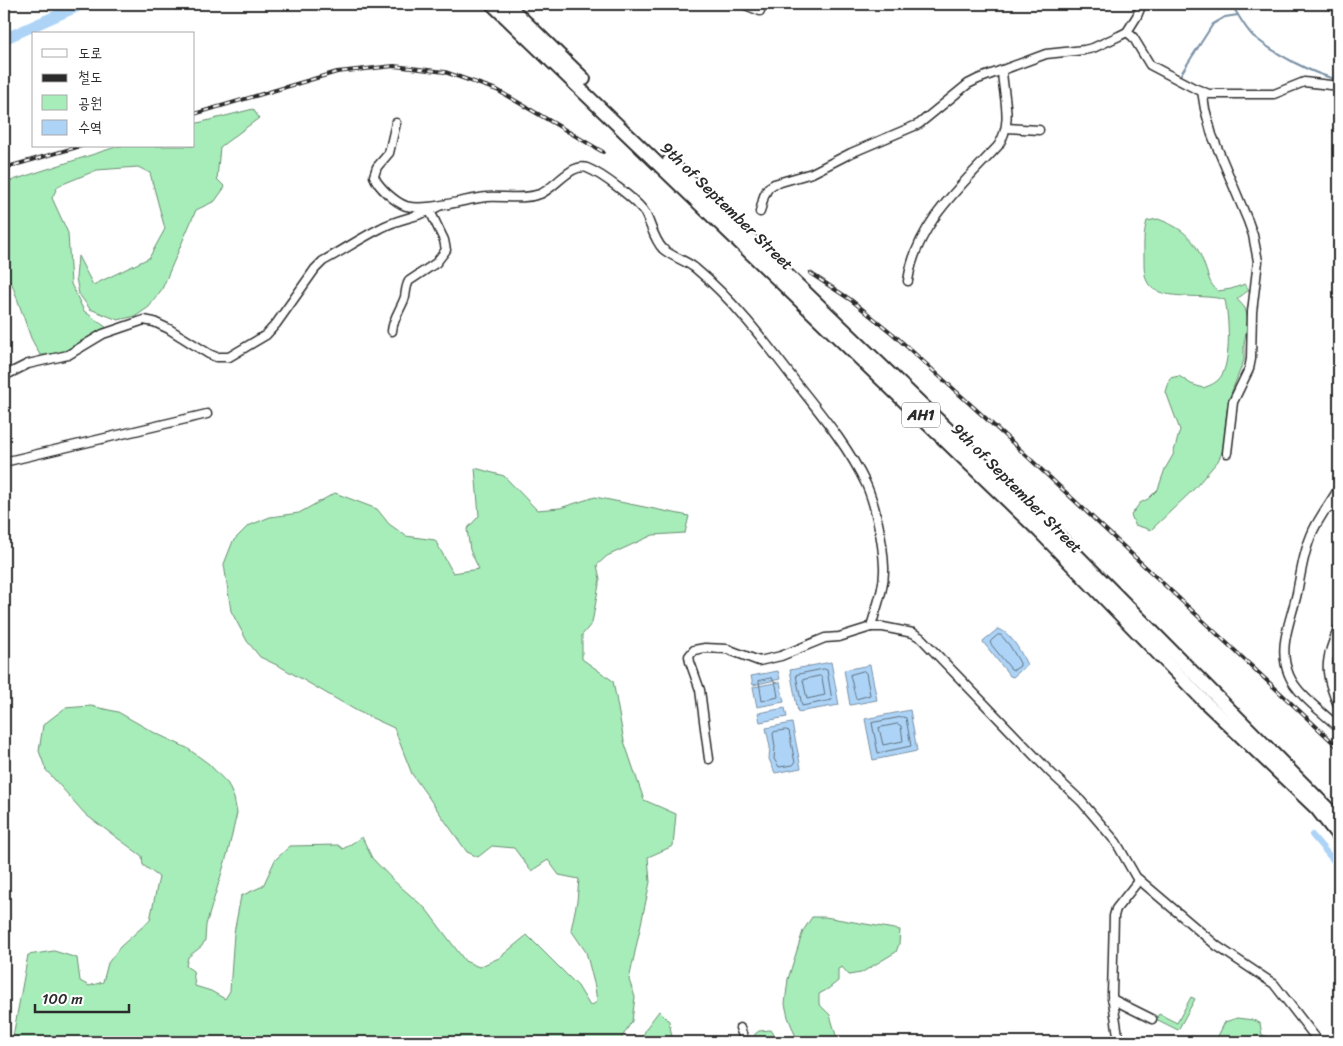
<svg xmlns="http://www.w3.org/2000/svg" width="1343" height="1046" viewBox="0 0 1343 1046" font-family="Sriracha,'Poor Story',sans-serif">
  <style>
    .green { fill: #a7edb9; stroke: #698c72 }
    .water { fill: #add4f7; stroke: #7990a5 }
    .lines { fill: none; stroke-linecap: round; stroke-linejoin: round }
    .shore { stroke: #5f6f7d; stroke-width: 1 }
    .stream { stroke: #7990a5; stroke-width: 2 }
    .canal { stroke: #add4f7; stroke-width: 6 }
    .river { stroke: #add4f7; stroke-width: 11 }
    .minor-casing { stroke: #2b2b2b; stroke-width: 11 }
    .trunk-casing { stroke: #2b2b2b; stroke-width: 16 }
    .minor { stroke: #fff; stroke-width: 8 }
    .trunk { stroke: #fff; stroke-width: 12 }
    .rail-casing { stroke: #2b2b2b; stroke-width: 4 }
    .rail { stroke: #fff; stroke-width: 2; stroke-dasharray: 5.5; stroke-linecap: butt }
    .labels { text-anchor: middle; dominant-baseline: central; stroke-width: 5; stroke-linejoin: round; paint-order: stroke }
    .shield { fill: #fff; stroke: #6b6b6b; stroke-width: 1 }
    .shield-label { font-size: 15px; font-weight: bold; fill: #2b2b2b }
    .street-label { font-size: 16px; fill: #2b2b2b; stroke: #fff }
  </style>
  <rect width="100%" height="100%" fill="#fff"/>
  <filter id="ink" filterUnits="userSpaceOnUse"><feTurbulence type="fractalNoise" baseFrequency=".02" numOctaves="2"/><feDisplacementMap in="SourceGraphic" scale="10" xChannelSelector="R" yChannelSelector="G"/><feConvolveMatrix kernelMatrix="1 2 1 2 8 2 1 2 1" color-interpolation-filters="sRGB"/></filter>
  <g filter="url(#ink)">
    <g class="green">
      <polygon points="253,109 259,118 220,147 217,179 225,187 215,201 196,210 162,289 149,307 136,316 118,320 90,309 79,294 76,278 78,256 93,285 149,258 165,229 150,173 138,167 97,170 58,186 52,198 68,233 71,284 84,311 107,328 62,354 40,355 31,338 12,284 4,276 4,246 5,236 4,235 4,183 119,146 194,146 194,124"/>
      <path d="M 1158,219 C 1185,229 1196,240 1205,267 C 1209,277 1209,284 1218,291 L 1231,289 L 1245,284 L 1249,290 L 1237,299 L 1245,308 L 1248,319 L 1244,344 L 1244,360 L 1232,391 L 1227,411 L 1223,450 L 1218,461 L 1193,490 L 1151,530 L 1135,525 L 1131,515 L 1140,503 L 1148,499 L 1158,489 L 1165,469 L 1173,455 L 1180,430 L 1166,392 L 1170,378 L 1179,376 L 1191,384 L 1203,388 C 1211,385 1217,383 1222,375 C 1231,358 1229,318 1225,300 C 1206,293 1163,301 1150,286 C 1144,279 1144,268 1144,259 C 1144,246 1143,233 1147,221 Z"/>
      <polygon points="475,468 504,476 537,510 560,508 595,497 689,516 685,533 653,535 607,556 597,565 600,579 592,623 582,635 582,659 613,681 624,741 644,800 676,814 673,846 648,857 650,882 629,980 635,997 632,1021 619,1042 12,1042 28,955 54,951 77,958 80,981 89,986 103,982 108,963 120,947 150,920 159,877 143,865 142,856 86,815 46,770 39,751 43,725 65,708 91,706 118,712 153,732 187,748 209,764 228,784 234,798 237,813 228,852 206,925 205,940 202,946 188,957 186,966 193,971 195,986 211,991 225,999 230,991 234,933 241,896 263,886 275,860 290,846 338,845 343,849 362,837 372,858 394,881 426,909 465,961 479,967 499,958 527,935 578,986 590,1006 597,1002 595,987 586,952 571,930 577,901 579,879 559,875 548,860 531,871 514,848 492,846 478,857 467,852 412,774 394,728 357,711 281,667 260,657 247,641 231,611 224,564 233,541 248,526 270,517 299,513 335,493 377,509 389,524 406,536 435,540 453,573 479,569 470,550 467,529 479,516"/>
      <polygon points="812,917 825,917 900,930 899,944 896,952 861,973 849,975 842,967 838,969 838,981 828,989 819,994 819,1004 830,1015 838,1042 798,1042 788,1017 785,1004 788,979 803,931"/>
      <polygon points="1191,997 1195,999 1178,1030 1156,1019 1159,1014 1177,1023"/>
      <polygon points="659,1011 669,1021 672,1037 709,1039 712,1042 640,1042 647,1027"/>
      <polygon points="1237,1018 1253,1020 1260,1023 1262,1035 1286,1042 1215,1042 1225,1022"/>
      <polygon points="771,1030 775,1036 773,1042 754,1042 755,1034 759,1031"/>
    </g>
    <g class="water">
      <path d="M 998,629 C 1011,632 1022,654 1027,665 L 1013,677 L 1010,676 L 983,642 L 984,640 Z"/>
      <polygon points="831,662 839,705 798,712 790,670"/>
      <polygon points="870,665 877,700 850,705 844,670"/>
      <polygon points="778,671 780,679 753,685 751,676"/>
      <polygon points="780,682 784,702 757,707 753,687"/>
      <polygon points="785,708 787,717 760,722 758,713"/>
      <polygon points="910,710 917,751 873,760 865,719"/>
      <polygon points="792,723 801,768 775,773 769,759 770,747 766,728"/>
    </g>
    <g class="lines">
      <g class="shore">
        <polygon points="998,635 1001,635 1010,646 1020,663 1020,666 1014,670 1011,669 990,643 991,641"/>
        <polygon points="824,669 827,670 832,700 802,706 796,675"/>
        <polygon points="864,671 866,673 870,695 856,699 850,675"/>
        <polygon points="820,676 822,678 825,695 807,699 803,680"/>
        <polygon points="772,678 776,685 778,697 762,701 759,681"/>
        <polygon points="903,717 906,718 911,746 878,753 872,723"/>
        <polygon points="898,724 901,726 903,741 883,745 879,728"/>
        <polygon points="786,730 789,731 795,763 793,765 779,767 774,759 775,747 773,734 774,732"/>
      </g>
      <g class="stream">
        <path d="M 1231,4 C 1238,14 1244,27 1253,36 C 1275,54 1312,74 1339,80"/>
        <polyline points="1179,77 1213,24 1225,17 1238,15"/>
      </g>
      <polyline class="canal" points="1312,835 1339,867"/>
      <polyline class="river" points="4,39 83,4"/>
      <g class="minor-casing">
        <g id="minor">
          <polyline points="743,4 760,11"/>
          <polyline points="1127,32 1133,37 1150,65 1194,88 1209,94 1274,94 1304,82 1339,86"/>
          <polyline points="1202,91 1205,109 1212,135 1248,221 1253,235 1258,261 1252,312 1251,359 1249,369 1233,402 1227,453"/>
          <path d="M 396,123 L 389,153 L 377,167 L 374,176 C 378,187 395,202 406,206 C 426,212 465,199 487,197 C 504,196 523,200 540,194 C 554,189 572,162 587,168 C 602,174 637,200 645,213 C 651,224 654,240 663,249 C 672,257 685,260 695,268 C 736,302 769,347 802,390 C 825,419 850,450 866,484 C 876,506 883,543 884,567 C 885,587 876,608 871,627"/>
          <polyline points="1006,128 1039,130"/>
          <polyline points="760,212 764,196 768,188 774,184 812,173 851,153 919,124 968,84 978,79 1046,54 1084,50 1093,48 1119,36 1127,32 1137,16 1142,4"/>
          <path d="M 908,281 C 916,224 961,186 998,146 C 1014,122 1003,97 1002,70"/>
          <path d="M 392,331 C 393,318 401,309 405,297 C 406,291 406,286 409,281 L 436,263 L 446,250 L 444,240 L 430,211"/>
          <path d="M 4,376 L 28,364 L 68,355 L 103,334 L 144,320 L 154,322 L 169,329 L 209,354 L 216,357 L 229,357 L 266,335 L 276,324 L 315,269 L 323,261 C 342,251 361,238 381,228 C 399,218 421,217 439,206"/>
          <polyline points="4,462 207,414"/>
          <path d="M 1339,488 C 1331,502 1320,516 1313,531 C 1304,551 1301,572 1297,593 C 1291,621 1277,647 1289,675 C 1297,695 1324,713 1339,728"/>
          <polyline points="1325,510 1339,504"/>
          <path d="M 1339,627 C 1325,661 1323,672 1339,707"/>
          <polyline points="709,759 700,690 690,662 689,656 694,650 705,648 727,649 759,661 781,656 825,638 839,637 871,627 883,627 913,633 921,638 1050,772 1081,801 1116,842 1136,877 1217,946 1274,984 1319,1042"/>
          <polyline points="1112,999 1152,1019"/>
          <polyline points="740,1028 745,1042"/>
          <polyline points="1119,1042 1112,995 1114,916 1116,909 1139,880"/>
        </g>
      </g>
      <g class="trunk-casing">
        <g id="trunk">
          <polyline points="492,4 1039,531 1205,702 1317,809 1339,837"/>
          <polyline points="507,4 584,79"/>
          <polyline points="669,161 1049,527 1339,820"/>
        </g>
      </g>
      <use href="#minor" class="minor"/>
      <use href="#trunk" class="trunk"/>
      <g class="rail-casing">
        <g id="rail">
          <polyline points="194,114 337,72 394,66 445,72 497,90 603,152"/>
          <polyline points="4,168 81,146"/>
          <polyline points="810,273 851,300 893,334 1014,444 1339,748"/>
        </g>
      </g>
      <use href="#rail" class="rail"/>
    </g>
  </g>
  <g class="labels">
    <rect class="shield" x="902" y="402.5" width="38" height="25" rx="4"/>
    <g class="shield-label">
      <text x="921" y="415">AH1</text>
    </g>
    <g class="street-label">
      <text transform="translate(727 206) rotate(44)">9th of September Street</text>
      <text transform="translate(1017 488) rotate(45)">9th of September Street</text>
    </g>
  </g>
  <rect width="1343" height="1046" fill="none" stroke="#fff" stroke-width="20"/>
  <rect x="10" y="10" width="1323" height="1026" fill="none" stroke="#2b2b2b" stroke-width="2" filter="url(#ink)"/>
  <rect x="32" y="32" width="162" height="115" fill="#ffffff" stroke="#aaaaaa"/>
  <rect x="42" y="49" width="25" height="8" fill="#ffffff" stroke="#aaaaaa"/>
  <text x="78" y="58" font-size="15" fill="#2b2b2b">도로</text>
  <rect x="42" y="74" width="25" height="8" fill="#2b2b2b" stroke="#aaaaaa"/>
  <text x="78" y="82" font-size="15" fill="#2b2b2b">철도</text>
  <rect x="42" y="95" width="25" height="15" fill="#a7edb9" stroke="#aaaaaa"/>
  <text x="78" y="108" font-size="15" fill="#2b2b2b">공원</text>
  <rect x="42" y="120" width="25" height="15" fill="#add4f7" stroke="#aaaaaa"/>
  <text x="78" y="132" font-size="15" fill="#2b2b2b">수역</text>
  <path d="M35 1004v8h94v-8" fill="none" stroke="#2b2b2b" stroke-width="2.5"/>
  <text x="42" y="1004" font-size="15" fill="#2b2b2b" stroke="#ffffff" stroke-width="4" paint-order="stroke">100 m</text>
</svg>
